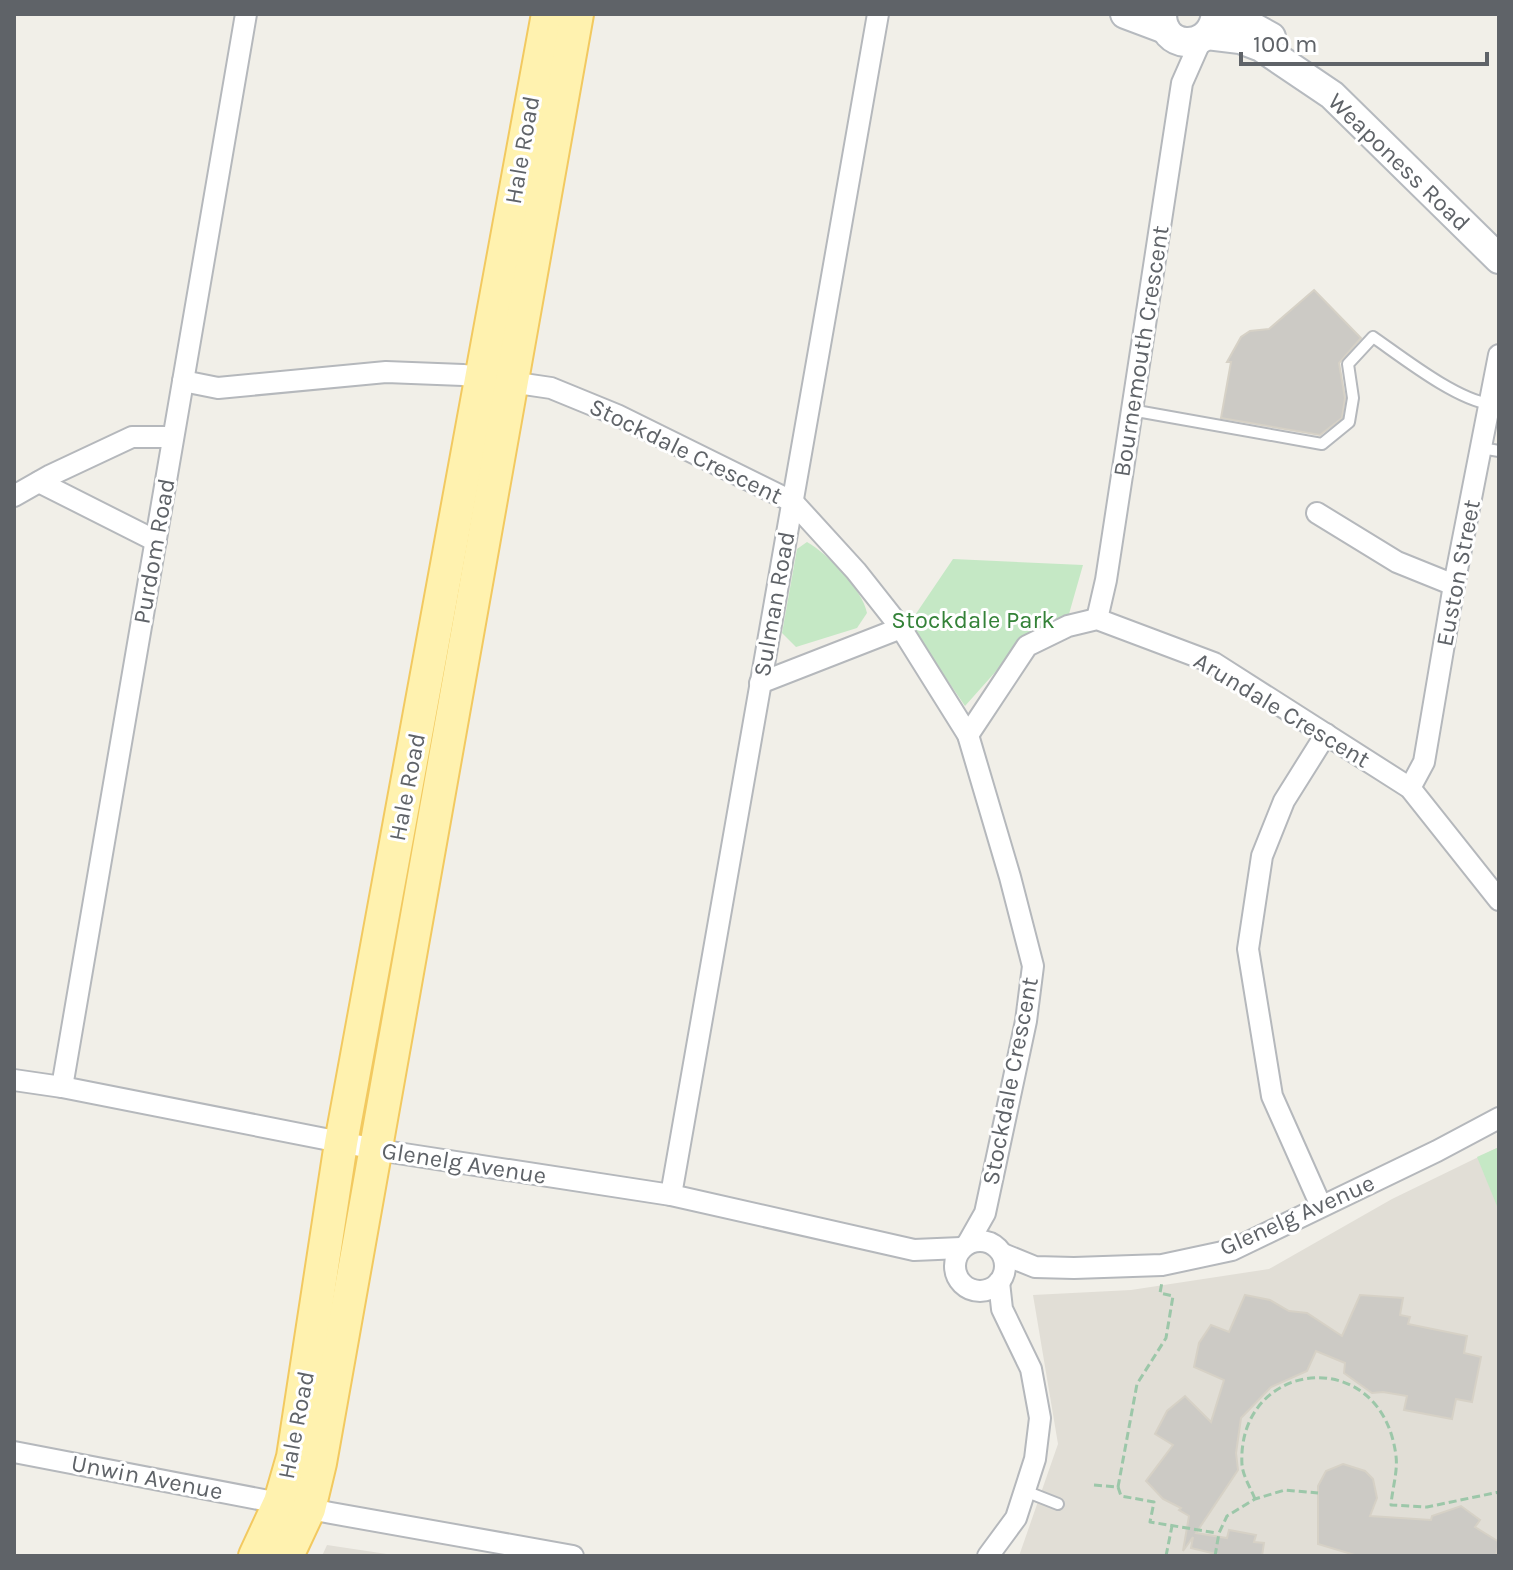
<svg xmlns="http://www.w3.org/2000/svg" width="1513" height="1570" viewBox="0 0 1513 1570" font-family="Karla,sans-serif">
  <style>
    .education { fill: #e1ded6 }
    .green { fill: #c5e8c5 }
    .building { fill: #cccac5; stroke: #d6d1c6; stroke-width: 2 }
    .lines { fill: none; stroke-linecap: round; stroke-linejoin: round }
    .lane-casing { stroke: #b5b8bc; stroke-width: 14 }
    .street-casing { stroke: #b5b8bc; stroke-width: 24 }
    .secondary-casing { stroke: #b6babf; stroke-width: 32 }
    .primary-casing { stroke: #f2c960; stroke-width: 36 }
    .path { stroke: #9cc7a9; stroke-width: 3; stroke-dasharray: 8 4; stroke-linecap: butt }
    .lane { stroke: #fff; stroke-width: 10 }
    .street { stroke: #fff; stroke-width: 20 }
    .secondary { stroke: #fff; stroke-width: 28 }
    .primary { stroke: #fff2af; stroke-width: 32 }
    .labels { text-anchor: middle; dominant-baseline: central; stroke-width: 6; stroke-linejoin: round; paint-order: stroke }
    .street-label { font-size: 24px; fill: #5f6368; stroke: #fff }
    .park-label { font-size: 24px; fill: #348238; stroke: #fff }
  </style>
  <rect width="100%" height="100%" fill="#f1efe8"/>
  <g class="education">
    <polygon points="1499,1147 1499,1556 1019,1556 1058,1444 1033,1295 1131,1290 1269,1269 1392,1199"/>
    <polygon points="327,1545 400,1556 322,1556"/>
  </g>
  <g class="green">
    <path d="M 807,542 C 828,554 862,589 867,613 L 857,628 L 796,647 L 782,633 L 797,549 Z"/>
    <polygon points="953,559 1083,565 1069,614 1022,642 965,706 909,624"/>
    <polygon points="1499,1147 1499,1211 1477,1157"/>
  </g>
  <g class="building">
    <polygon points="1314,290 1361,338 1339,363 1345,398 1342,418 1320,435 1221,418 1231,362 1227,362 1241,337 1250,331 1269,329"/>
    <polygon points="1245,1295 1270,1300 1289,1311 1307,1313 1342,1336 1360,1295 1403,1298 1400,1315 1410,1317 1408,1324 1467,1336 1464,1353 1481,1357 1472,1402 1456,1399 1452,1419 1404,1410 1407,1396 1383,1392 1372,1393 1344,1373 1345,1363 1316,1351 1307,1371 1271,1387 1241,1418 1236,1453 1238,1470 1196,1533 1227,1538 1229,1530 1256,1535 1254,1542 1264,1543 1262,1556 1224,1556 1191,1548 1193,1537 1183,1551 1189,1516 1179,1510 1181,1508 1163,1499 1146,1481 1173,1445 1155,1434 1167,1411 1185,1396 1211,1422 1224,1380 1194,1367 1199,1343 1211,1325 1229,1332"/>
    <polygon points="1343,1464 1365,1471 1373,1479 1377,1498 1370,1516 1431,1520 1432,1516 1461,1506 1480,1520 1475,1527 1499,1542 1496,1556 1358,1556 1318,1544 1318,1486 1326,1471"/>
  </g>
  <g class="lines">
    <g class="lane-casing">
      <g id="lane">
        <path d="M 1131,410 L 1322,444 L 1349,422 L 1353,398 L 1348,364 L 1373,337 C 1402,357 1455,399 1490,404"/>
        <polyline points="1481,448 1499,451"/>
        <polyline points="1025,1491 1058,1504"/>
      </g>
    </g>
    <g class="street-casing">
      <g id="street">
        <polyline points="183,381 218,388 386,372 463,375 551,388 617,415 793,502 856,571 901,628 968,735 1010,877 1033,966 1026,1021 985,1213 968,1243"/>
        <polyline points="39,482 156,541"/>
        <polyline points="14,496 51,475 132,437 173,437"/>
        <polyline points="1317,513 1397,562 1454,585"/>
        <polyline points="1097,619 1106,580 1182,83 1201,40"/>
        <polyline points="760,683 901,628"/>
        <polyline points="968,735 1027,646 1068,626 1097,619 1214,663 1410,788 1499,900"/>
        <polyline points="1410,788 1424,762 1454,585 1499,355"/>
        <polyline points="14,1080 62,1087 391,1152 671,1195 914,1250 961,1248"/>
        <polyline points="62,1087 246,14"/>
        <polyline points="671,1195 878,14"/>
        <polyline points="1321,1206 1272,1096 1248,949 1262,856 1284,801 1326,734"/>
        <circle cx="980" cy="1266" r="25"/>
        <polyline points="1003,1254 1035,1267 1074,1268 1162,1265 1232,1250 1437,1151 1499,1118"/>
        <polyline points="14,1452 331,1513 573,1556"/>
        <polyline points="988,1556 1016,1518 1035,1459 1040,1418 1031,1369 1002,1309 999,1282"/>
      </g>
    </g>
    <g class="secondary-casing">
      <g id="secondary">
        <polyline points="1125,14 1165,29"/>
        <path d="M 1162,14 C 1162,49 1207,52 1215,19"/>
        <polyline points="1229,14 1271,37"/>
        <polyline points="1207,35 1240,39 1261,47 1332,95 1499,259"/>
      </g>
    </g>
    <g class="primary-casing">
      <g id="primary">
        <polyline points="255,1556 280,1502 293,1457 341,1143 548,14"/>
        <polyline points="287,1556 309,1509 320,1463 577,14"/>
      </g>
    </g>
    <g class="path">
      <polyline points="1094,1485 1118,1487 1137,1384 1166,1338 1173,1296 1160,1293 1162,1282"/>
      <polyline points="1118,1487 1121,1496 1154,1502 1150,1522 1217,1533"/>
      <path d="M 1255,1499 C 1251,1489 1243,1476 1242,1465 C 1236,1359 1382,1342 1396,1456 C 1398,1471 1392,1490 1391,1505 L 1427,1507 L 1499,1492"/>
      <polyline points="1166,1556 1172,1526"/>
      <polyline points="1215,1556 1219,1533 1227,1516 1255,1499 1285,1490 1318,1493"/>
    </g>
    <use href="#lane" class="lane"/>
    <use href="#street" class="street"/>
    <use href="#secondary" class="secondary"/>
    <use href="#primary" class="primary"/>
  </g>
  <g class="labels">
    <g class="street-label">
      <text transform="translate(522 150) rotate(-80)">Hale Road</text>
      <text transform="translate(1399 162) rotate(44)">Weaponess Road</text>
      <text transform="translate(1141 351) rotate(-81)">Bournemouth Crescent</text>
      <text transform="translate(686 451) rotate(26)">Stockdale Crescent</text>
      <text transform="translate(154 551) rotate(-80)">Purdom Road</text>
      <text transform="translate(1458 573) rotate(-79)">Euston Street</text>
      <text transform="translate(774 604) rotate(-80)">Sulman Road</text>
      <text transform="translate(1282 710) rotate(31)">Arundale Crescent</text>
      <text transform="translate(407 787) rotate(-79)">Hale Road</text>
      <text transform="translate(1010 1081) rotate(-79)">Stockdale Crescent</text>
      <text transform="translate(464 1163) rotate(9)">Glenelg Avenue</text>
      <text transform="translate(1297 1215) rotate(-24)">Glenelg Avenue</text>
      <text transform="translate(296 1425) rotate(-79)">Hale Road</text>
      <text transform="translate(147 1477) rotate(11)">Unwin Avenue</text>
    </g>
    <g class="park-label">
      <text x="973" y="620">Stockdale Park</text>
    </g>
  </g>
  <rect width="1513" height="1570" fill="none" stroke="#5f6368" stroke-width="32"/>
  <path d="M1241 52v12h246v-12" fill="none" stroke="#5f6368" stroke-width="4"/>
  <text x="1253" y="52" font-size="24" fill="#5f6368" stroke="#ffffff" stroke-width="6" paint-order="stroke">100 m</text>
</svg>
